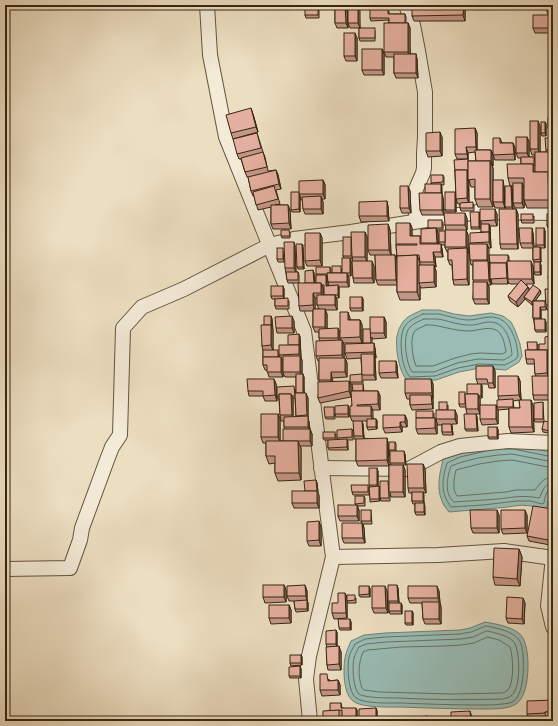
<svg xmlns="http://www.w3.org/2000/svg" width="558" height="726" viewBox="0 0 558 726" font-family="'IM FELL English',serif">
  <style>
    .water { fill: #99bcb4; stroke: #718072 }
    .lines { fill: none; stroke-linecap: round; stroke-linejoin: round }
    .shore { stroke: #677162; stroke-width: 1 }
    .minor-casing { stroke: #63543c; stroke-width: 16 }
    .minor { stroke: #f3ead7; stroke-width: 14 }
    .wall { fill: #c49688; stroke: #352610; fill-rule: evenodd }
    .shaded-wall { fill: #a07a6f; stroke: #352610 }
    .building { fill: #e4af9e; stroke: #352610 }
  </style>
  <rect width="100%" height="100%" fill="#ecdec1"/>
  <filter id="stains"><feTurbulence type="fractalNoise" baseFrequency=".005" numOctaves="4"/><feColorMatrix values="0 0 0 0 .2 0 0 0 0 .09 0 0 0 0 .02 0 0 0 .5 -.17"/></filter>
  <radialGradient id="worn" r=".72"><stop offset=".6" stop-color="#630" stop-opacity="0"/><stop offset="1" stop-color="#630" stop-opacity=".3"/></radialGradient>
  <g class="water">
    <path d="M 422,310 L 439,310 L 454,314 L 469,316 L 491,313 L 503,316 L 511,322 L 515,330 L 520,344 L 522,356 L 519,362 L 506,370 L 480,368 L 459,372 L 436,380 L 408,381 C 399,374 395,347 397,336 C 398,331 400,326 403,322 C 407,316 416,313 422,310 Z"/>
    <path d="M 497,446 L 531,448 L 551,452 L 553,456 L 553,485 L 546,510 C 530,505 524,504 508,507 L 449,512 C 446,508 443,505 442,501 C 436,487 440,473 443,459 L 459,453 Z"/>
    <path d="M 485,622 C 496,624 517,627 523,638 C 531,652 530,696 516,704 C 513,706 507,708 504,708 C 497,709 490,709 483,709 C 455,709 428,708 401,707 C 390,707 361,708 353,701 C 343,694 343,668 345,658 C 346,652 349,646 351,641 L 364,635 L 385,633 L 460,630 L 470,628 Z"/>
  </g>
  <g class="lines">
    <g class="shore">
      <path d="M 423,314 C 428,314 434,314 439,314 C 449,316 459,320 469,320 C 476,320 483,317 491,317 C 510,317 517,340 518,356 L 516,359 L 505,365 L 479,364 L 458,368 L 435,376 L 410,377 C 401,368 398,336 405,326 C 409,320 417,317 423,314 Z"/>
      <path d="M 424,319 C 428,319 433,319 437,319 C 447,320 457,325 468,325 C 475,326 482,322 490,322 C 506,322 511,341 512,355 L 504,360 L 478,359 L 457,363 L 434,372 L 412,372 C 406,363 402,335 410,327 C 414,323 420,321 424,319 Z"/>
      <path d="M 426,325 C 430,325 434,325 438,326 C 448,328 458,331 469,331 C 477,331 488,326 496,330 C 503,333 505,346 506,352 L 502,354 L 480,353 L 471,354 L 455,358 L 433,366 L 416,366 C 413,360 409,337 415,331 C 417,329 422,327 426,325 Z"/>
      <polyline points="504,449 513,449 553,457"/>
      <path d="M 486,451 L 460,457 L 447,463 C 442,480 440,492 451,507 L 483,505 L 517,501 L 531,501 L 542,504 L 544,503 C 545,497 546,490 552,488"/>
      <path d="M 553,462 L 512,454 L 498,455 L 478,458 L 462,462 L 451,466 C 447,477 444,494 454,502 C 469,501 484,500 498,499 C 513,497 524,495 539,498 L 540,497 C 543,490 544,484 553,483"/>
      <path d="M 553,468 L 512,460 L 498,461 L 479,464 L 456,470 C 454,479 452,489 457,496 L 506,492 L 516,490 L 535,490 C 541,483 542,478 553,477"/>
      <path d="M 486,626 C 496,628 513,631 519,640 C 522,643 522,650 523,654 C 524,666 524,693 514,701 C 511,703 505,704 502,704 C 494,705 486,705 478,705 C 452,705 427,704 401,703 C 391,703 364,704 356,698 C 348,692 347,667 349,657 C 350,653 353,648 355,644 L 365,639 L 385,637 L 460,634 L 471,632 Z"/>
      <path d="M 487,631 C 496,633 506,635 513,641 C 520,648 520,679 516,688 C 516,690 513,694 511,696 C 509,698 505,698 503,699 C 468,700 433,700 398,698 C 390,698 364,698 359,694 C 353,689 352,665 354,658 C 355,655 357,650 359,647 L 366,644 L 386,642 L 461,639 L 473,637 Z"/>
      <path d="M 488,637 L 499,640 L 510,647 C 513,656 515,683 507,691 C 506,692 503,693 501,693 L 451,694 L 380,692 L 364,690 L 362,688 C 358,677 358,664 363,652 L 368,650 L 401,647 L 445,646 L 461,645 L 474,643 Z"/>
    </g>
    <g class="minor-casing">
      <g id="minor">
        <polyline points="207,5 210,55 226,137 304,331 333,557 309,656 306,679 310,721"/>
        <polyline points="406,5 413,25 418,51 425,92 425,137 424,153 424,168 423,173 416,189 414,196 415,209 418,221"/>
        <polyline points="321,468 409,469 441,452 460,446 508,441 553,443"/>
        <polyline points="333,557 438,555 504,551 553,558"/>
        <polyline points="553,557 548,606 553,627"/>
        <polyline points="5,569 70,568 80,540 82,528 107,460 112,447 120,435 123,328 142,307 184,289 270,245 294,239 351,232 426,220 478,212 553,213"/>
      </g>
    </g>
    <use href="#minor" class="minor"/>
  </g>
  <g class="wall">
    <polygon points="335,5 359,5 360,28 375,31 375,41 360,41 359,38 359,28 350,28 348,23 348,6 347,6 347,8 348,28 337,28 335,23"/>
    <polygon points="464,5 465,10 465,21 414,21 412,16"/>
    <polygon points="553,5 553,33 535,33 533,28 548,15 547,11"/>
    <polygon points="319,10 319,18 306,18 305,15"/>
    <polygon points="389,11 389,14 405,14 406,17 406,23 408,23 410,28 410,54 416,54 417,59 418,78 396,78 394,73 394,57 386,57 384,52 389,20 371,21 370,18"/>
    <polygon points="357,38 357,61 346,61 344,56"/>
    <polygon points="382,49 384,54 384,75 364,75 362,70"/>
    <polygon points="253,114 258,132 233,139 231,133"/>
    <polygon points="553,116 553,133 550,133 548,128"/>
    <polygon points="545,122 546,124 546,136 542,136 541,133"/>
    <polygon points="540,126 540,152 546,152 546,150 553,138 553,178 551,174 551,178 550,178 551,180 551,208 527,208 524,200 524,186 523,186 524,188 524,208 515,208 513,203 513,186 510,186 508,178 521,164 521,158 518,158 516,153 527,137 529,142 529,157 534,157 535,159 535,155 532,155 530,149"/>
    <polygon points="475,128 477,133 477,150 491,150 493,155 493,166 492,166 493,168 493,207 478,207 475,199 475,187 471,187 469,180 469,202 474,205 474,211 461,211 460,208 460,204 458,204 456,199 456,212 446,212 445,210 455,192 456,194 455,174 455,172 468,159 468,161 476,161 475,152 468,153 468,159 457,159 455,154"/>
    <polygon points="257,133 263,152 265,157 268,171 276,170 278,175 281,189 276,190 280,204 275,205 288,205 290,210 291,229 273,229 271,224 271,207 258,210 254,196 253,196 251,191 248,177 247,177 245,172 241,159 239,159 237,154"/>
    <polygon points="442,137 442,156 428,157 426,151"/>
    <polygon points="500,138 502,143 513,143 515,148 515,160 495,160 493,155"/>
    <polygon points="443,175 444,177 444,185 441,185 442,194 443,198 444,215 422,215 420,210 425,193 431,184 431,183"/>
    <polygon points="323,180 325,185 325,199 322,199 323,202 323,214 305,214 303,209 303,200 301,200 300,196 300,212 292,212 291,210 299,192"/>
    <polygon points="408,186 410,191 411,213 402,213 400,208"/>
    <polygon points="504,186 505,208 495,208 493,202"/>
    <polygon points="512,189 513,209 516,209 518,214 518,249 501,249 500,244 506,209 505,207"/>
    <polygon points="387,201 388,207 389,221 361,222 359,216"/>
    <polygon points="480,214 480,229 471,229 471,227"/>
    <polygon points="497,214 497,226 490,226 491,248 488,248 489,262 490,266 490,263 508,255 509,257 509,261 533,266 534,284 526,284 530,290 541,293 535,301 545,301 553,289 553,310 547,310 546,306 546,310 541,310 541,319 546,322 546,332 536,332 535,330 534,321 533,318 533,305 532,305 525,299 518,307 510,301 508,296 518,284 510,284 508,282 508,284 492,284 491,279 491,285 488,285 489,287 489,304 475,304 473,299 474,282 473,280 473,265 471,265 470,260 470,243 481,232 482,224 480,221"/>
    <polygon points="553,214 553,228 548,228 547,225"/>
    <polygon points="534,216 534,223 522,223 521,220"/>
    <polygon points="467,218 467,230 466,230 468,235 469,285 454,285 453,280 452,265 450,265 448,260 448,252 447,252 445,247 445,245 441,245 442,249 443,257 435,257 436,267 434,267 436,271 436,287 421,288 420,286 420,300 400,300 397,292 397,285 378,285 376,280 375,255 370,255 368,250 388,224 390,230 391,255 395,255 397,260 396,244 410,223 412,228 412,236 420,236 421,239 429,229 428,228 443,222 443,230 437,230 438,234 438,244 439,244 439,242 445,231 446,230 445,225"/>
    <polygon points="545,231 545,248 540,248 541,262 534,262 533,260 533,248 522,248 520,243 533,233 534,247 536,247 536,245"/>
    <polygon points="290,232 290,238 282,238 281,236"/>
    <path d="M 365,232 L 367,237 L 367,261 L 374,266 L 374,283 L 354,283 L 353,278 L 353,261 L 352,257 L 352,259 L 350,259 L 351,261 L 351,276 L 348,276 L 349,278 L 349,287 L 339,287 L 339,298 L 336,298 L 337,300 L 337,310 L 325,310 L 327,314 L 327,328 L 340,333 L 340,340 L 341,340 L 340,338 L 350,318 L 350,320 L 360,320 L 362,325 L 362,343 L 343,343 L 344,345 L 344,358 L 345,358 L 347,363 L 347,377 L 332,378 L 333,382 L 351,386 L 351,397 L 320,403 L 318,398 L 320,382 L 319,380 L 319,361 L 318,361 L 316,356 L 320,341 L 319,338 L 319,332 L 315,332 L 313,327 L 313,311 L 300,311 L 299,306 L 305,283 L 313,270 L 314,273 L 314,283 L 316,283 L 316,274 L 330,267 L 331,269 L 331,273 L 342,269 L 342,273 L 344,258 L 343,256 L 351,239 ZM 327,276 L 328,282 L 329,286 L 327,286 ZM 323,288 L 324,288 L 324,295 L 323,295 ZM 315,298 L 317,298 L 317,305 L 319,309 L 315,309 Z"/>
    <polygon points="320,233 322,238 322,266 307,266 305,261"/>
    <polygon points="294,242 295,248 296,272 298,272 299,275 299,283 288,283 287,280 286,273 285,268"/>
    <polygon points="303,247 304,269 298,269 297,267"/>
    <polygon points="283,251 284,262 278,262 277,259"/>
    <polygon points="541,265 541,275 535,275 534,272"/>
    <polygon points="553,276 553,287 549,287 549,284"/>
    <polygon points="283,286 284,289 284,298 289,301 289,309 276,309 275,306 275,299 272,299 271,296"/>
    <polygon points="363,299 363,311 351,311 350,308"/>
    <path d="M 271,316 L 272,319 L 273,330 L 273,350 L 279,352 L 279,357 L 280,357 L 279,355 L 299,334 L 300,337 L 301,357 L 302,361 L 302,374 L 304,377 L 304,393 L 308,398 L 308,419 L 309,422 L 310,429 L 312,434 L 312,446 L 300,446 L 301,448 L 301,480 L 278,481 L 275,473 L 275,463 L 269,464 L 266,456 L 266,443 L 263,443 L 261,437 L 278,414 L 280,419 L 280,441 L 283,441 L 285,429 L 284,427 L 284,421 L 281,421 L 280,415 L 279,399 L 278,399 L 277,396 L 295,389 L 296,393 L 296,377 L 285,377 L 283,373 L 283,377 L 269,377 L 267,370 L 265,370 L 263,365 L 263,350 L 262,346 L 264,325 ZM 293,398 L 295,398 L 296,417 L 293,417 Z"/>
    <polygon points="384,317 386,322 386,338 372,339 372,337 372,343 375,348 376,358 375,358 376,380 363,380 363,384 364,391 378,391 380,396 380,410 372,410 373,419 376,419 377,421 377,429 368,430 367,427 367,421 362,421 363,424 364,438 388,443 389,465 391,465 389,450 395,442 396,444 396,451 405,454 406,465 403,465 405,470 405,497 391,497 390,493 390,501 381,501 380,498 389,482 389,466 358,466 356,461 356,439 354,439 354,421 352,421 350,416 352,406 353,391 352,384 351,384 350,382 362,374 361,358 347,359 345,353 363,343 370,329"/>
    <polygon points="294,321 294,333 277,333 276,328"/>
    <path d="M 553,327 L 553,378 L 551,378 L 552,381 L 553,416 L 552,415 L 550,410 L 551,400 L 534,400 L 533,395 L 536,376 L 535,374 L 535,364 L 527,364 L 526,359 L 528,350 L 538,344 L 538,350 L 539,350 L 545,344 L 550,336 L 551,339 L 550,342 L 552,342 L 552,341 ZM 548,353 L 550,353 L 550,357 L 552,361 L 549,376 L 548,355 Z"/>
    <polygon points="396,361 397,366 398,378 381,378 379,373"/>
    <polygon points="493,366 495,371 495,388 489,388 488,384 481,384 482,386 482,398 480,398 480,414 476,414 477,417 478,431 466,431 465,429 467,414 466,409 466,407 460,407 459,404 466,394 467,394 478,384 476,379"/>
    <path d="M 518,376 L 520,381 L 521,400 L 533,405 L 534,432 L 511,433 L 509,427 L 509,409 L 498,410 L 497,407 L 499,400 L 498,396 ZM 519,400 L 520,408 L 514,408 L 513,401 Z"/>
    <polygon points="274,379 276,384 277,401 265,401 263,396 249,396 248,391"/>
    <polygon points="431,379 433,384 433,409 412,410 410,405 410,399 407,399 405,393"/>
    <polygon points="543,402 543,405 544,422 535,422 534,419"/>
    <polygon points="448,405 448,410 457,415 457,424 452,424 452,426 453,435 443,435 442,432 442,425 437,425 436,419 439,410"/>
    <polygon points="349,408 349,417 336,417 335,414 335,419 326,419 325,417 335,409"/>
    <polygon points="498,410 498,424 482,425 480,419"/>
    <polygon points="434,413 434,418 435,418 437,423 437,434 418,434 416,429"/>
    <polygon points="405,415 407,420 407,427 402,427 402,432 385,433 383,428"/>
    <polygon points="553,423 553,434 543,432 542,429"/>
    <polygon points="497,427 498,430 498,439 489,439 488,437"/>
    <polygon points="352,429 353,432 353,440 347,440 348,450 329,450 328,448 328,440 324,440 323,438 336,434 336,440 338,440 337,438"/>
    <polygon points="423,464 425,469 426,493 423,493 425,515 416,515 415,512 415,504 413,504 412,501 412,493 409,493 408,488"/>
    <polygon points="378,471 378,486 380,489 380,501 370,502 370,487 369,485"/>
    <polygon points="316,480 317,483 318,492 319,496 319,508 294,508 292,503"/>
    <polygon points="369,487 369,495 353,495 352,492"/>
    <polygon points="553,489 553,508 550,507 548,502"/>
    <polygon points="364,496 365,498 365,506 357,506 359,510 359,521 340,521 338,516 356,505 355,504"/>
    <polygon points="553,509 550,545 529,541 527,536"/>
    <polygon points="371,510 371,513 372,524 363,524 364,528 365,543 344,543 342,538 362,523 361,521"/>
    <polygon points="499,515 499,533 473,533 471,528"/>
    <polygon points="527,515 527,533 503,534 501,529"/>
    <polygon points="321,527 321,546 309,546 307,541"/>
    <polygon points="519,549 522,557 520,586 495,585 493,577"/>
    <polygon points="284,585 286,590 286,602 265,603 263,597"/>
    <polygon points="305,585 307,591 307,601 308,603 308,611 296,612 295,609 294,601 289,601 287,596"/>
    <polygon points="369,586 370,589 370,597 360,597 359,595"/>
    <polygon points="398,588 399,603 402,605 402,614 390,614 389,611 389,603 388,601"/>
    <polygon points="387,591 388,613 374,613 372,608"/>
    <polygon points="439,591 440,603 441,607 441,624 425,624 423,619 422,603 410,603 408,598"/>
    <polygon points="345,593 347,598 347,618 334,619 332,613"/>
    <polygon points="356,598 356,603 348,603 347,601"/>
    <polygon points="525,603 524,624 508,623 506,618"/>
    <polygon points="289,605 291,610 291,623 271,624 269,618"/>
    <polygon points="412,611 413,613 413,625 406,625 405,623"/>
    <polygon points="351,622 351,630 340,630 339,628"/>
    <polygon points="336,630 337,633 337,646 341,652 341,670 328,670 327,665 327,647 326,644"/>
    <polygon points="301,655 302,657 302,665 291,666 290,663"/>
    <polygon points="300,666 301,669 301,678 290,678 289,676"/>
    <polygon points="329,679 329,681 338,680 340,685 340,695 322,696 320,690"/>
    <polygon points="553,700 545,718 529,719 527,714"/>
    <polygon points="341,703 342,708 357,710 357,721 348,721 348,719 346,719 346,721 330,711"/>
    <polygon points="376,708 377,711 377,720 359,721 359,718"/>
  </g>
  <g class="shaded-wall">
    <polygon points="345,5 346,5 347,8 348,28 346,23"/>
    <polygon points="358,5 359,5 360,6 360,28 358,23"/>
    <polygon points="464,5 465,10 465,21 463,15"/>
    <polygon points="408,23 410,28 410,57 408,52"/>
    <polygon points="355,33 357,38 357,61 355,56"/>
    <polygon points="382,49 384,54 384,75 382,70"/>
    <polygon points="416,54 417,59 418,78 416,73"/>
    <polygon points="251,108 253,114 258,132 256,127"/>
    <polygon points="538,121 540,126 540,155 538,149"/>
    <polygon points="545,122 546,124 546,136 545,133"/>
    <polygon points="475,128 477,133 477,152 476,147"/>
    <polygon points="440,132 442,137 442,156 440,151"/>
    <polygon points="527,137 529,142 529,158 527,153"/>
    <polygon points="513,143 515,148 515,160 514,154"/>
    <polygon points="466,147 468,153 468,159 467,154"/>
    <polygon points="491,150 493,155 493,166 491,161"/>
    <polygon points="549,152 551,157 551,178 549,172"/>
    <polygon points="534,157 535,159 536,173 533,172 533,164"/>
    <polygon points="490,161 493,168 493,207 490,199"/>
    <polygon points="276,170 278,175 281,189 279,184"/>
    <polygon points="467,170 468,175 469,204 467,198"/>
    <polygon points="548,172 551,180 551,208 549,200"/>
    <polygon points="323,180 325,185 325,199 323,194"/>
    <polygon points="503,180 504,186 505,208 503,202"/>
    <polygon points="522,183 524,188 524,208 522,203"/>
    <polygon points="441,184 442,187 442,194 443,198 444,215 442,210"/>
    <polygon points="408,186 410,191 411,213 409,208"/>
    <polygon points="511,186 512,189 513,209 512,207"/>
    <polygon points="299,192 300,196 300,212 299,209"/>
    <polygon points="455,192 456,195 456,212 455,210"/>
    <polygon points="321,196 323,202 323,214 321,209"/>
    <polygon points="387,201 388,207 389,221 387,216"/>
    <polygon points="288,205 290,210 291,229 289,223"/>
    <polygon points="495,209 497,214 497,226 495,220"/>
    <polygon points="516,209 518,214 518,249 517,244"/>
    <polygon points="479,212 480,214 480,229 479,227"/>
    <polygon points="465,213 467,218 467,230 465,225"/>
    <polygon points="410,223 412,228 412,241 410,236"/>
    <polygon points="388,224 390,230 391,255 389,250"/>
    <polygon points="489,224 490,227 491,248 489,242"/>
    <polygon points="436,228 438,234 438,248 437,243"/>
    <polygon points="532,228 533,233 534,248 532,243"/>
    <polygon points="544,228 545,231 545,248 544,245"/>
    <polygon points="466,230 468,235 468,251 469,254 469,285 467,279 467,249 466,247"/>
    <polygon points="365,232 367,237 367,262 365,257"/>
    <polygon points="320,233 322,238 322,266 320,260"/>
    <polygon points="294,242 295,248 296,273 294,268"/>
    <polygon points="302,244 303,247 304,269 303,267"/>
    <polygon points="441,244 442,249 443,257 441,252"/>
    <polygon points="487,244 489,249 489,262 490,267 491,285 489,280 489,264 487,260"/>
    <polygon points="540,247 541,249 541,262 540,259"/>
    <polygon points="433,252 435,257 436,267 434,262"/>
    <polygon points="395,255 397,260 398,285 396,280"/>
    <polygon points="417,255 420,263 420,283 419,283 420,286 420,300 417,292"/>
    <polygon points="350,258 351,261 351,276 350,273"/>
    <polygon points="372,261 374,266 374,283 372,278"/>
    <polygon points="531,261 533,266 534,284 532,279"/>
    <polygon points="540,262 541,265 541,275 540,272"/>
    <polygon points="506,263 508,268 508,284 507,278"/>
    <polygon points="434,265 436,271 436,287 434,282"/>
    <polygon points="313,270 314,273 315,287 314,284"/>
    <polygon points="347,273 349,278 349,287 347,282"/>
    <polygon points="326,275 327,278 327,288 326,286"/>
    <polygon points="487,282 489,287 489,304 487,299"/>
    <polygon points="321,283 323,288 323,298 321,293"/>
    <polygon points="338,285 339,288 339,298 338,295"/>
    <polygon points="283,286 284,289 284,299 283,296"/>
    <polygon points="528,287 530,292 524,297 525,299 518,307 516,302"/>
    <polygon points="540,290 541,293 532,305 532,302"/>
    <polygon points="313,293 315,298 315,311 313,305"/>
    <polygon points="335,295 337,300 337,310 335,305"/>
    <polygon points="362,297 363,299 363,311 362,308"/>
    <polygon points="540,307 541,310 541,321 540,318"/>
    <polygon points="325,309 327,314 327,332 325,327"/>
    <polygon points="348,312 350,318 350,325 348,320"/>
    <polygon points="271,316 272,319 272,329 271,326"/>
    <polygon points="292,316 294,321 294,333 292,328"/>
    <polygon points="384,317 386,322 386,338 384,333"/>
    <polygon points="545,319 546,322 546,332 545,330"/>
    <polygon points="360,320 362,325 362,343 360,337"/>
    <polygon points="271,325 273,330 273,351 271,345"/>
    <polygon points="338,328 340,333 340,343 338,338"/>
    <polygon points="299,334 300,337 301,357 302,361 302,377 300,372 300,358 299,354"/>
    <polygon points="550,336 551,339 550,353 549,350"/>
    <polygon points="342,340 344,345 344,360 342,355"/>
    <polygon points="374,343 375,348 376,358 374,352"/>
    <polygon points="547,350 548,355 549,379 547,373"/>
    <polygon points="374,354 375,359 376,380 374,375"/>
    <polygon points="281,357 283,362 283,377 281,372"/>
    <polygon points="345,358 347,363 347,377 345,372"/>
    <polygon points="396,361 397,366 398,378 396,372"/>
    <polygon points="493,366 495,371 495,388 493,383"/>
    <polygon points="331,372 332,378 333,385 331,380"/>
    <polygon points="303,374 304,377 304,397 303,394"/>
    <polygon points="518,376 520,381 521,400 519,395"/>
    <polygon points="551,376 552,381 553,400 551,395"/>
    <polygon points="274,379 276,384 277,401 275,395"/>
    <polygon points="431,379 433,384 433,398 432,393"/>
    <polygon points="349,381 351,386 351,397 349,391"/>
    <polygon points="481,384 482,386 482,398 481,396"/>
    <polygon points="378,391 380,396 380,410 378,404"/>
    <polygon points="306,393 308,398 308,419 309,422 310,432 308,427 308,418 307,415"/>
    <polygon points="291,394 293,399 293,420 292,415"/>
    <polygon points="478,394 480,399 480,414 478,409"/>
    <polygon points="431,395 433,400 433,409 432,404"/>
    <polygon points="531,400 533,405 534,432 532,427"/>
    <polygon points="348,405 349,408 349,417 348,414"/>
    <polygon points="496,405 498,410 498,424 496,419"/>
    <polygon points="371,406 373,411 373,421 371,416"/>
    <polygon points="455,410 457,415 457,424 455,419"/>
    <polygon points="278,414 280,419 280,442 278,437"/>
    <polygon points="476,414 477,417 478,431 477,429"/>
    <polygon points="405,415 407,420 407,427 405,422"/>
    <polygon points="435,418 437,423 437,434 435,428"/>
    <polygon points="376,419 377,421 377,429 376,427"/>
    <polygon points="362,421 363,424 364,439 363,436"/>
    <polygon points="400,422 402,427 402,432 400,427"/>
    <polygon points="451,424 452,426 453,435 452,432"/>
    <polygon points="497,427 498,430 498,439 497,437"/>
    <polygon points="310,429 312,434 312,446 310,441"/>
    <polygon points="387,438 388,443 389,466 387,460"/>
    <polygon points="347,439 348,442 348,450 347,447"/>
    <polygon points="298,441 301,448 301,480 299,473"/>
    <polygon points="404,451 405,454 406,465 405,463"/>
    <polygon points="423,464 425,469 426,493 424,488"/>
    <polygon points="403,465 405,470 405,497 403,492"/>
    <polygon points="377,468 378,471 378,488 377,485"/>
    <polygon points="316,480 317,483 318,492 319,496 319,508 317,503"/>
    <polygon points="379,486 380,489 380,501 379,499"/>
    <polygon points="423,492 424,495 424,504 423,501"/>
    <polygon points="424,503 425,506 425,515 424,512"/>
    <polygon points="357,505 359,510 359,521 357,516"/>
    <polygon points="497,510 499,515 499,533 497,528"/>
    <polygon points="525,510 527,515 527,533 525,528"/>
    <polygon points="553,516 553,531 550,545 548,540"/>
    <polygon points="319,521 321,527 321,546 319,540"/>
    <polygon points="362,523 364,528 365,543 363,538"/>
    <polygon points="519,549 522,557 520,586 517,579"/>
    <polygon points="284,585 286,590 286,602 284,597"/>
    <polygon points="305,585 307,591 307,601 306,596"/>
    <polygon points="397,585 398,588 399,603 398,601"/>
    <polygon points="369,586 370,589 370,597 369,594"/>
    <polygon points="385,586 387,591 388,613 386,608"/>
    <polygon points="437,586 439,591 440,603 441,607 441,624 439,619 439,602 438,598"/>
    <polygon points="345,593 347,598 347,618 346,613"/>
    <polygon points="523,598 525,603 524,624 522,619"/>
    <polygon points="307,600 308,603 308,611 307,609"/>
    <polygon points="401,603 402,605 402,614 401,611"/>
    <polygon points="289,605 291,610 291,623 289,618"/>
    <polygon points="412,611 413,613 413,625 412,623"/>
    <polygon points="350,619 351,622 351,630 350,628"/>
    <polygon points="336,630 337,633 337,647 336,644"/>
    <polygon points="339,646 341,652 341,670 339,664"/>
    <polygon points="301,655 302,657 302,665 301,663"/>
    <polygon points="300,666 301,669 301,678 300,676"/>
    <polygon points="338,680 340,685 340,695 338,690"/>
    <polygon points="356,708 357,710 357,721 356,721"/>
    <polygon points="376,708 377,711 377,720 376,718"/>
    <polygon points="470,711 472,717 472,721 471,721"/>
  </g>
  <g class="building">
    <polygon points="335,5 345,5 346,23 335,23"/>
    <rect x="348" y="5" width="10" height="18"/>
    <polygon points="412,5 464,5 463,15 412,16"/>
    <rect x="547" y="5" width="6" height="6"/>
    <rect x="305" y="8" width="13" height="7"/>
    <polygon points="370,9 388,9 388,14 405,14 405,23 389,23 389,18 370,18"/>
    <rect x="533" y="15" width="20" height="13"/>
    <rect x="384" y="23" width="24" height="29"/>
    <rect x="359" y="28" width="16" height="10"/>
    <rect x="344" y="33" width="11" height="23"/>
    <rect x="362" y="49" width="20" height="21"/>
    <rect x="394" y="54" width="22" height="19"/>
    <polygon points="251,108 256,127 231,133 226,115"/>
    <polygon points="553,116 553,128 548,128 548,117"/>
    <rect x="530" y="121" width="8" height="28"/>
    <rect x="541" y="122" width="4" height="11"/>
    <polygon points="475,128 476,147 466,147 467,154 455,154 455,129"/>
    <polygon points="440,132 440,151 426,151 426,133"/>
    <polygon points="257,133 261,148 237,154 233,139"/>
    <rect x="516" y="137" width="11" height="16"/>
    <polygon points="493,138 500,138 500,143 513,143 514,154 493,155"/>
    <polygon points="545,138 553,138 553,157 552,157 552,150 546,150"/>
    <polygon points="475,150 491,150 491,161 476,161"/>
    <polygon points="263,152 267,167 245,172 241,158"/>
    <rect x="535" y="152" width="14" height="20"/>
    <polygon points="521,157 534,157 534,166 533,164 521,164"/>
    <rect x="551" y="158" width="2" height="15"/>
    <polygon points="468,159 468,171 467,171 467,170 455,170 455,172 454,160"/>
    <polygon points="468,161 490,161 490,199 475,199 475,179 468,180"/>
    <polygon points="507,164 533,164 533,172 548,172 549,200 524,200 524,178 508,178"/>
    <polygon points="276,170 279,184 251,191 248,177"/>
    <polygon points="455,170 467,170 467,198 456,199"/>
    <polygon points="431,175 443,175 443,182 431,183"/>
    <polygon points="323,180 323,194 299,194 299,181"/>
    <rect x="493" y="180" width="10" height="22"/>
    <rect x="513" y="183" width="9" height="20"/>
    <rect x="425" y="184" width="16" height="9"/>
    <polygon points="274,186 278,199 256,205 253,192"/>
    <polygon points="400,186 408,186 409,208 400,208"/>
    <polygon points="505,186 511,186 512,207 505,207"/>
    <polygon points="291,192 299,192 299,209 291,210"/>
    <rect x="445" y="192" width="10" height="18"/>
    <polygon points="419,193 442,193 442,210 420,210"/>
    <polygon points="552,194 553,194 553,208"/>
    <polygon points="321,196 321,209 303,209 302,197"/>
    <polygon points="387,201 387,216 359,216 359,202"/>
    <polygon points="473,202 473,208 460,208 460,203"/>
    <polygon points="271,205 288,205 289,223 271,224"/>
    <polygon points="480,209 495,209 495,220 480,221"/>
    <polygon points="499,209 516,209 517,244 500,244"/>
    <polygon points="470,212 479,212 479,227 471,227"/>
    <polygon points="444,213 465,213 465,225 445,225"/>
    <rect x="521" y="214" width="12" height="6"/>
    <rect x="547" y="214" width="6" height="11"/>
    <rect x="428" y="220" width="14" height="8"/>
    <polygon points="396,223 410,223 410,236 420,236 420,244 441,244 441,252 433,252 434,262 420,262 419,255 397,256 397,257 396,245 417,245 417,244 396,244"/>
    <polygon points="388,224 389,250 368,250 368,225"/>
    <polygon points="481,224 489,224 489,234 489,232 481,232"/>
    <polygon points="436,228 437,243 421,243 421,229"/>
    <polygon points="519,228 532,228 532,243 520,243"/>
    <rect x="536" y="228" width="8" height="17"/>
    <polygon points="281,230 289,230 290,236 281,236"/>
    <rect x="445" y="230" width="21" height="17"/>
    <rect x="551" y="230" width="2" height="14"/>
    <rect x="439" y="231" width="6" height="11"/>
    <polygon points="351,232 365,232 365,257 352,257"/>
    <polygon points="489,232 489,242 470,243 470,233"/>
    <polygon points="305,233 320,233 320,260 305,261"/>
    <rect x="343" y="237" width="8" height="19"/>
    <polygon points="284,242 294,242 294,268 285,268"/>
    <polygon points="296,244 302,244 303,267 297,267"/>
    <polygon points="469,244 487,244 487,260 470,260"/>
    <polygon points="533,247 540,247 540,259 533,260"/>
    <rect x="277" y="248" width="6" height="11"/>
    <polygon points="467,248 467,279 453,280 452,260 448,260 448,249"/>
    <polygon points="375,255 395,255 396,280 376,280"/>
    <polygon points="417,255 417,292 397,292 397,256"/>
    <polygon points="489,255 508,255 508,261 507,261 507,263 490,263"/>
    <rect x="342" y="258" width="8" height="15"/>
    <polygon points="352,261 372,261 372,278 353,278"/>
    <polygon points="473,261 488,261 489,280 473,280"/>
    <polygon points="507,261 531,261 532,279 508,279"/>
    <rect x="534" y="262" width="6" height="10"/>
    <polygon points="490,263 506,263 507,278 490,279"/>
    <rect x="551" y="264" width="2" height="7"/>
    <polygon points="419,265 434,265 434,282 419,283"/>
    <rect x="332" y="266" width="9" height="7"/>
    <polygon points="316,267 330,267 330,273 327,273 327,274 316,274"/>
    <polygon points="313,270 314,283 305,283 305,271"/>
    <polygon points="286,272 298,272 298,280 287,280"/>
    <polygon points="327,273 347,273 347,282 328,282"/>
    <polygon points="316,275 326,275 326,286 338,285 338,295 324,295 324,285 322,285 321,283 316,283"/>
    <polygon points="548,276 553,276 553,284 549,284"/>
    <polygon points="521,280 528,287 516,302 508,296"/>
    <rect x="473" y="282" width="14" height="17"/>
    <polygon points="298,283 321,283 321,293 313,293 313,305 299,306"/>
    <polygon points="533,285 540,290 532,302 524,297"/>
    <rect x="271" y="286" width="12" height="10"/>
    <polygon points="545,289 553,289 553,305 546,305"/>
    <rect x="317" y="295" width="18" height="10"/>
    <rect x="350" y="297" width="12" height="11"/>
    <polygon points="288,298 288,306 275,306 275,299"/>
    <polygon points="533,301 545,301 545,307 540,307 540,318 533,318"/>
    <rect x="313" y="309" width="12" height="18"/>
    <polygon points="340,312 348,312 348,320 360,320 360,337 340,338"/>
    <polygon points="264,316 271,316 271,326 271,325 264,325"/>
    <polygon points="292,316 292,328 276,328 275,317"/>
    <rect x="370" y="317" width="14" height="16"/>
    <polygon points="534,319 545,319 545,330 535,330"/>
    <polygon points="261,325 271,325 271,345 262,346"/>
    <polygon points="551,327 553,327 553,341 552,341"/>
    <polygon points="338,328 338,338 319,338 319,329"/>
    <polygon points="363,329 370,329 371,343 363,343"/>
    <polygon points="299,334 299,346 299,345 288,345 288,335"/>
    <polygon points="550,336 549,350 539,350 539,344 545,344 545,337"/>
    <polygon points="342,340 342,355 316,356 316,341"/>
    <polygon points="527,342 537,342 537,350 528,350"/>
    <rect x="550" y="342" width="3" height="15"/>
    <polygon points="374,343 374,352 345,353 345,344"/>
    <polygon points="279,345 299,345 299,354 279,355"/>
    <rect x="263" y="350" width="15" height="7"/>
    <polygon points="525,350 547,350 547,373 535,374 534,359 526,359"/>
    <polygon points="361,354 374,354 374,375 362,375"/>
    <rect x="283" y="356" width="17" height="16"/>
    <polygon points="263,357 281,357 281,372 267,372 267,365 263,365"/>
    <polygon points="319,358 345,358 345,372 331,372 331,380 319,380"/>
    <polygon points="379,361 396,361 396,372 379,373"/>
    <rect x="549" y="361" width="4" height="15"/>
    <polygon points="476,366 493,366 493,383 488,383 487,379 476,379"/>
    <rect x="296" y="374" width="7" height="19"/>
    <polygon points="362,374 362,382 350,382 350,375"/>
    <polygon points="498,376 518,376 519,395 498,396"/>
    <polygon points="532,376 551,376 551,395 533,395"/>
    <polygon points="247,379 274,379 275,395 263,396 263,391 248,391"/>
    <polygon points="405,379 431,379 432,393 405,393"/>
    <polygon points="349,381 349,391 318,398 318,382"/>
    <polygon points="352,384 363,384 363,391 353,391"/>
    <polygon points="467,384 481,384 481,396 479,396 478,394 467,394"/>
    <polygon points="294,386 295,396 292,396 291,394 279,394 279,396 277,396 277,387"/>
    <polygon points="351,391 378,391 378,404 357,405 357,406 371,406 371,416 350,416 350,406 352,406"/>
    <rect x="459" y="392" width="6" height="12"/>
    <polygon points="295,393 306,393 307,415 296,416"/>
    <polygon points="279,394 291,394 292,415 280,415"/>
    <polygon points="465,394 478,394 478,409 466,409"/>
    <polygon points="410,395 431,395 432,404 410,405"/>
    <polygon points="513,399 513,407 497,407 497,400"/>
    <polygon points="519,400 531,400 532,427 509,427 509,408 520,408"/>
    <polygon points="551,400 553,400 553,411 550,410"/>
    <rect x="439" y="402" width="8" height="8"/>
    <polygon points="543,402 543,419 534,419 534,403"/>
    <polygon points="348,405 348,414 335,414 335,406"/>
    <rect x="480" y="405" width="16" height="14"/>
    <polygon points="324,407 334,407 334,417 325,417"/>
    <rect x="436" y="410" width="19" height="9"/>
    <rect x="416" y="411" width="17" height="7"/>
    <rect x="261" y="414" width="17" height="23"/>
    <polygon points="464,414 476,414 477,429 465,429"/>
    <polygon points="383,415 405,415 405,422 400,422 400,427 383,428"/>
    <polygon points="308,416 308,427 284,427 284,417"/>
    <polygon points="416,418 435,418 435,428 416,429"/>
    <rect x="367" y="419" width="9" height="8"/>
    <polygon points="353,421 362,421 363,436 354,436"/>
    <polygon points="544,421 553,423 553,432 542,429"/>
    <polygon points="442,424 451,424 452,432 442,432"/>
    <rect x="488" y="427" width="9" height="10"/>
    <rect x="283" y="429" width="27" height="12"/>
    <polygon points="352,429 352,437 337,438 337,430"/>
    <rect x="323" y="432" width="12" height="6"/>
    <polygon points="387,438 387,460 356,461 356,439"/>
    <polygon points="347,439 347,447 328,448 328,440"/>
    <polygon points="266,441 298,441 299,473 275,473 275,456 266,456"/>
    <rect x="389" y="442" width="6" height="8"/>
    <polygon points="390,451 404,451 405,463 390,463"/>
    <polygon points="407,464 423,464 424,488 408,488"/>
    <rect x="389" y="465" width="14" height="27"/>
    <rect x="369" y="468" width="8" height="17"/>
    <polygon points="316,480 317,491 305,491 304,481"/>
    <polygon points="380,481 388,481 389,498 380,498"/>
    <polygon points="351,485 368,485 368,492 352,492"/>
    <polygon points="379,486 379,499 370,499 369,487"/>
    <polygon points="553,489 553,504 548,502"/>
    <rect x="292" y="491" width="25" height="12"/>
    <rect x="412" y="492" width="11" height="9"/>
    <polygon points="355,496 364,496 364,503 355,504"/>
    <rect x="415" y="503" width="9" height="9"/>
    <rect x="338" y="505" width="19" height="11"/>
    <polygon points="533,506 553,509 553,516 548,540 527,536"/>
    <rect x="361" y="510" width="10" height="11"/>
    <polygon points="470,510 497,510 497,528 471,528"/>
    <polygon points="501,510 525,510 525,528 501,529"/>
    <polygon points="319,521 319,540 307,541 307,522"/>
    <polygon points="342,523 362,523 363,538 342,538"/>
    <polygon points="494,548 519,549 517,579 493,577"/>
    <rect x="263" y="585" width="21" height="12"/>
    <polygon points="305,585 306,596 287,596 287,586"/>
    <polygon points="388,585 397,585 398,601 388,601"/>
    <polygon points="359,586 369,586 369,594 359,595"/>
    <polygon points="372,586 385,586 386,608 372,608"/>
    <polygon points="408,586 437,586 438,598 408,598"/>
    <polygon points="338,593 345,593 346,613 332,613 332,603 338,603"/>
    <polygon points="347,595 355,595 355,600 347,601"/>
    <polygon points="507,597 523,598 522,619 506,618"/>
    <polygon points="307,600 307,609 295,609 294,601"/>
    <polygon points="422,602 439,602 439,619 423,619"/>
    <rect x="389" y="603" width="12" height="8"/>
    <rect x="269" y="605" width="20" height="13"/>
    <rect x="405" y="611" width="7" height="12"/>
    <polygon points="338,619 350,619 350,628 339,628"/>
    <polygon points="336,630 336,644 326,644 326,631"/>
    <polygon points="339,646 339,664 327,665 326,647"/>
    <rect x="290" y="655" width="11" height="8"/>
    <polygon points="300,666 300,676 289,676 289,667"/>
    <polygon points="320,674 327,674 328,681 338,680 338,690 320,690"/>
    <polygon points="553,700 553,712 545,712 545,713 527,714 527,701"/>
    <polygon points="330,703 341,703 341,708 356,708 356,721 348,721 348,717 342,717 342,710 330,711"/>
    <polygon points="376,708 376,718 359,718 359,709"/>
    <polygon points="339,710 339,717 345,717 345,721 323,721 323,711"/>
    <polygon points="470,711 471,721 451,721 451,712"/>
    <polygon points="545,712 553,712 553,721 546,721"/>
    <polygon points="428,716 428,721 415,721 415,717"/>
    <rect x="359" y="719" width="7" height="2"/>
  </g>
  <rect width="558" height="726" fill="none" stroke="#ecdec1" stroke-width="20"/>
  <rect x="6" y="6" width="546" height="714" fill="none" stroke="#352610" stroke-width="2"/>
  <rect x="10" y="10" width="538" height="706" fill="none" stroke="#352610"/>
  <rect width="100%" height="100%" filter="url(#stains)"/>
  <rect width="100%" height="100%" fill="url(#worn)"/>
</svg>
